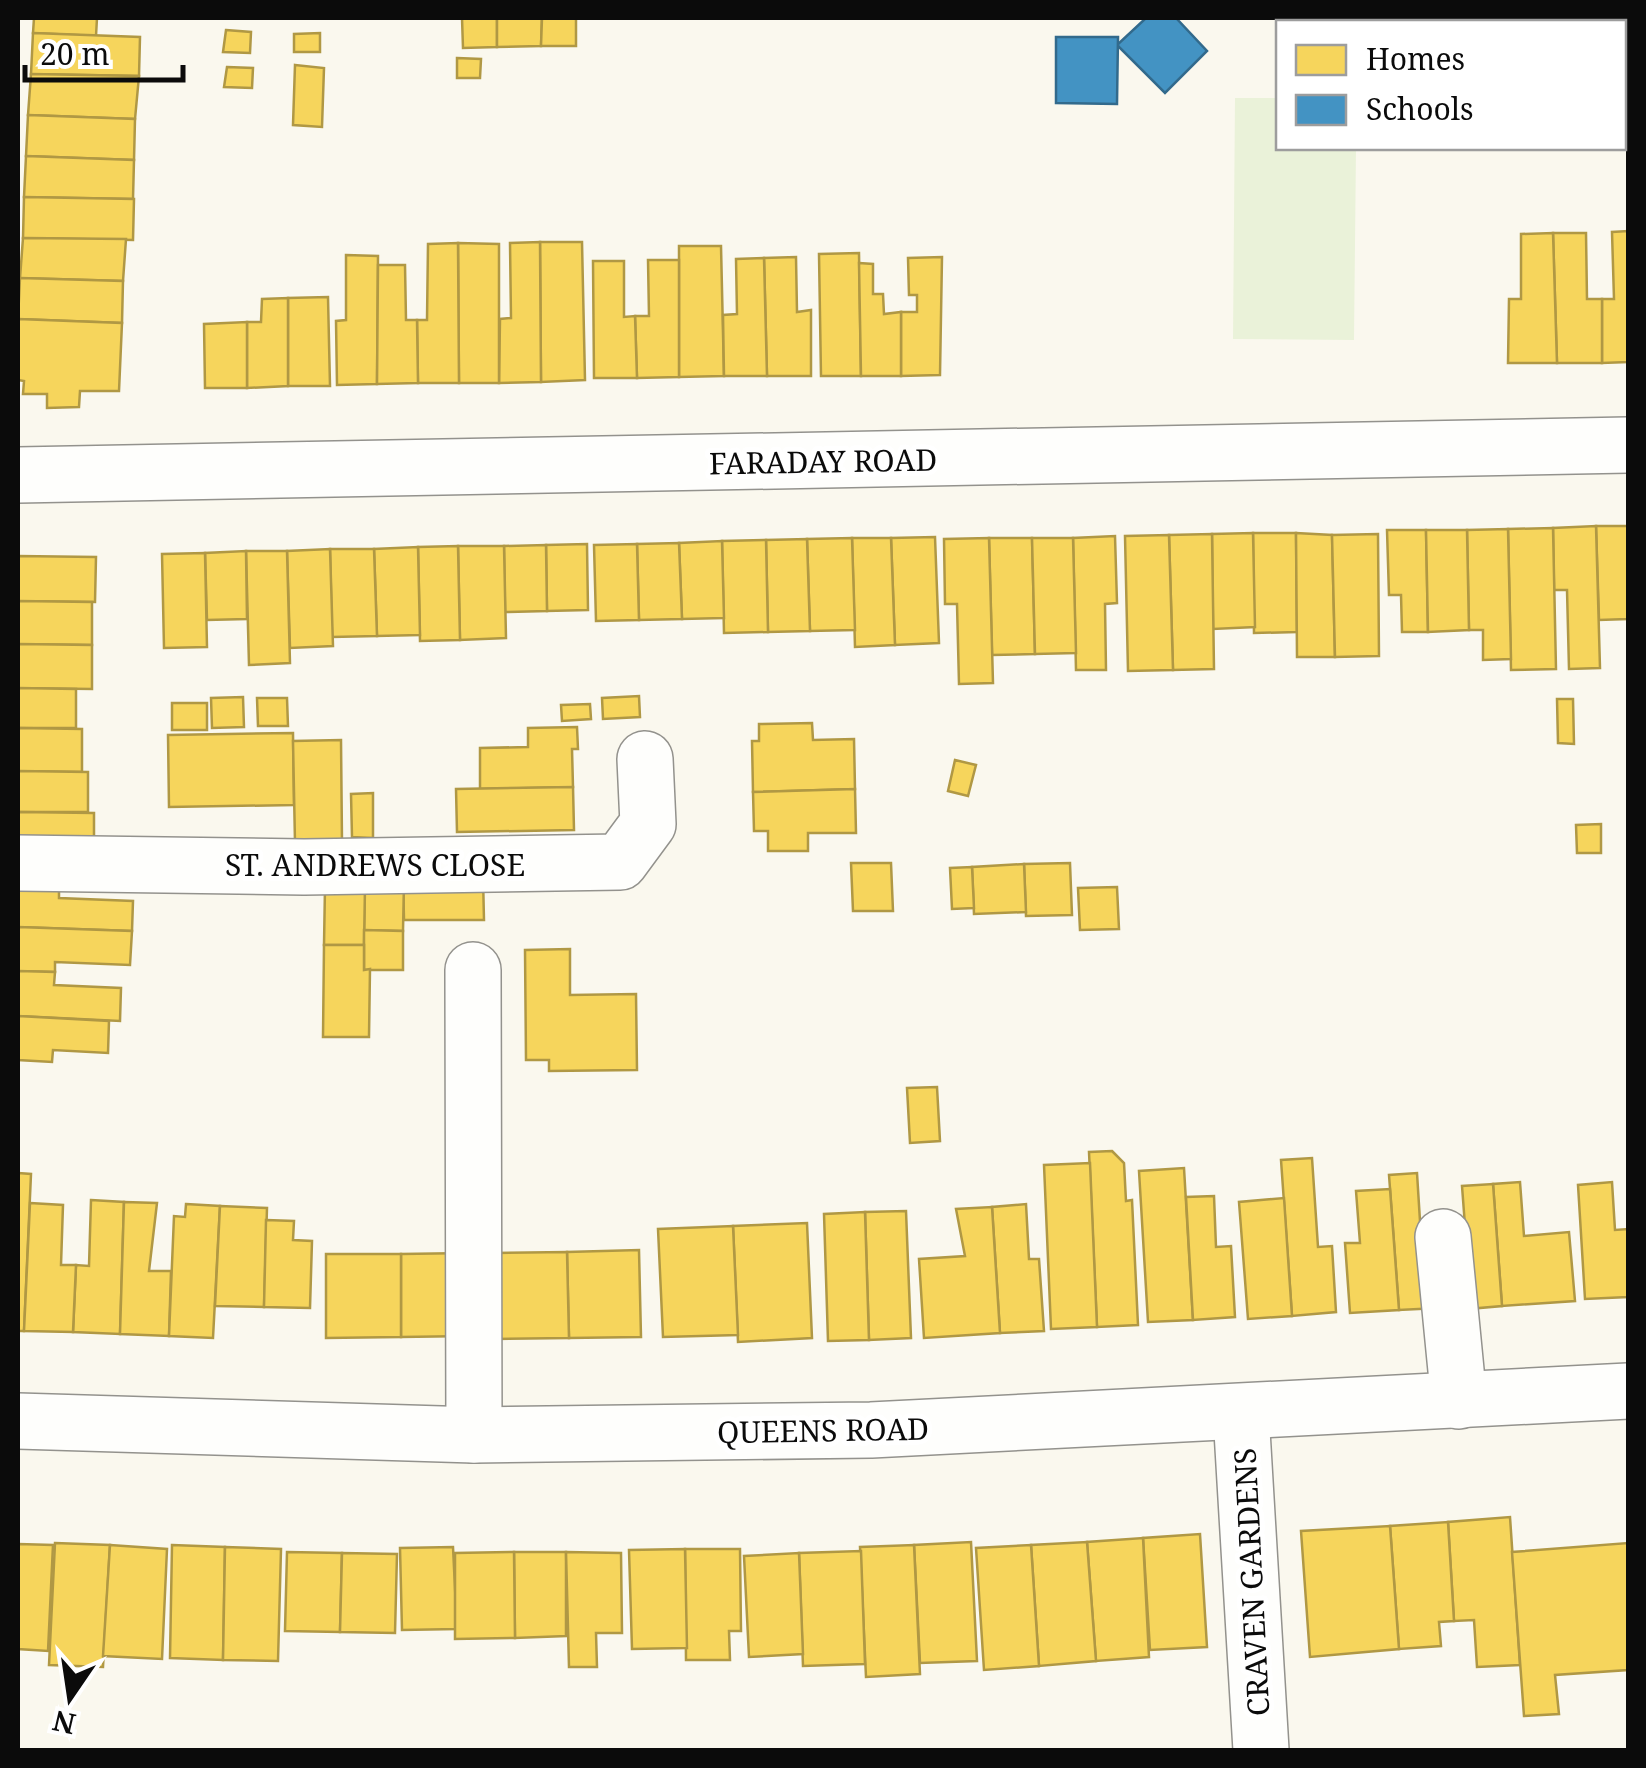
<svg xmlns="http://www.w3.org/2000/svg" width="1646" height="1768" viewBox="0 0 1646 1768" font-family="'Noto Serif',serif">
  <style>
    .pitch { fill: #eaf2d9 }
    .homes { fill: #f6d55c; stroke: #b09844; stroke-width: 2.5 }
    .schools { fill: #4393c3; stroke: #326a8c; stroke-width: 2.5 }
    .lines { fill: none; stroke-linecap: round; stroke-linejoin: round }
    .minor-casing { stroke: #93928d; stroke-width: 58 }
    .minor { stroke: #fefefc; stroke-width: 55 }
    .labels { text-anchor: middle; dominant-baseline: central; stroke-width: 10; stroke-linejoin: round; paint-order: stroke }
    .street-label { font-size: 30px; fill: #0b0b0b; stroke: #fff }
  </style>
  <rect width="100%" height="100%" fill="#faf8ee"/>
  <polygon class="pitch" points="1235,98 1278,98 1278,148 1356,148 1354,340 1233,339"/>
  <g class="homes">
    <polygon points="34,18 97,18 96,36 33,33"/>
    <polygon points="462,18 497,18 497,47 463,48"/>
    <polygon points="497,18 542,18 541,46 497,47"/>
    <polygon points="542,18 576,18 576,46 541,46"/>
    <polygon points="226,30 251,32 250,53 223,52"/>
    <polygon points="33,33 140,37 139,76 31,74"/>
    <polygon points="320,33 320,52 294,52 294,34"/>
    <polygon points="457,58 481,59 480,78 457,78"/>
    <polygon points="295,65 324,68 322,127 293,125"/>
    <polygon points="227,67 253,68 252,88 224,87"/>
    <polygon points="31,74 139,76 135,119 28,115"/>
    <polygon points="28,115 135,119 134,160 26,156"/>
    <polygon points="26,156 134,160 133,199 24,197"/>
    <polygon points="24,197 134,199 133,240 23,238"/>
    <polygon points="1628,231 1628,362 1602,363 1602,299 1614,299 1612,232"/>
    <polygon points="1553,233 1586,233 1587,299 1602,299 1602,363 1557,363"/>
    <polygon points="1553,233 1557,363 1508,363 1509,299 1521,299 1521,234"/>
    <polygon points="23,238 126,239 123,281 20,278"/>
    <polygon points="540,242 582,242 585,380 541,382"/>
    <polygon points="540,242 541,382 499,383 500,319 511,318 510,243"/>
    <polygon points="458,243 499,244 499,383 459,383"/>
    <polygon points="458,243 459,383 418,383 417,320 427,320 428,244"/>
    <polygon points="679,246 721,246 724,376 679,377"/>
    <polygon points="859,253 861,376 821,376 819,254"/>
    <polygon points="346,255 378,256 377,384 337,385 336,321 346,320"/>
    <polygon points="796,257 797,312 811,310 811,376 767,376 764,258"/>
    <polygon points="942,257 940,375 901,376 901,312 917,312 917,295 909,295 908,258"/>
    <polygon points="764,258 767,376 724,376 723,315 737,314 736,259"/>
    <polygon points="648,260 679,260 679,377 637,378 635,316 649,316"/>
    <polygon points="593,261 624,261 624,317 635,316 637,378 594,378"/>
    <polygon points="859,263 873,264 873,294 883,294 884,314 901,312 901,376 861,376"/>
    <polygon points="378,265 405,265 406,320 417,320 418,383 377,384"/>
    <polygon points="20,278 123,281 122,323 18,319"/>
    <polygon points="328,297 330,386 288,386 288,298"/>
    <polygon points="288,298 288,386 247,388 247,322 261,322 262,299"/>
    <polygon points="18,319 122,323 119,391 80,391 79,407 47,408 47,394 23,394 24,381 18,380"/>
    <polygon points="247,322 247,388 205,388 204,324"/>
    <polygon points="1596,526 1628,526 1628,619 1599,620"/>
    <polygon points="1596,526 1600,668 1569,669 1567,590 1554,590 1553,528"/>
    <polygon points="1553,528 1556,669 1511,670 1508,529"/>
    <polygon points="1508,529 1511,659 1483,660 1483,630 1469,630 1467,530"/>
    <polygon points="1387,530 1426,530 1428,632 1402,632 1401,595 1389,595"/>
    <polygon points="1426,530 1467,530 1469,630 1428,632"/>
    <polygon points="1253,533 1296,533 1297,632 1254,633"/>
    <polygon points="1253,533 1255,627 1213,629 1212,534"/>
    <polygon points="1296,533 1332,535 1335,657 1297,657"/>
    <polygon points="1212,534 1214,669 1173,670 1169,535"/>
    <polygon points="1378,534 1379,656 1335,657 1332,535"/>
    <polygon points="1169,535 1173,670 1128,671 1125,536"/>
    <polygon points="1115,536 1117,603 1105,604 1106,670 1076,670 1073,538"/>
    <polygon points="935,537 939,643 895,645 891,538"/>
    <polygon points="852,538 891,538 895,645 855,647"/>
    <polygon points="852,538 855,630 810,631 807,539"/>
    <polygon points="989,538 1032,538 1035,654 992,655"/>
    <polygon points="989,538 993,683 959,684 957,604 945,604 944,539"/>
    <polygon points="1032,538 1073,538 1076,653 1035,654"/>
    <polygon points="807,539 810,631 768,632 766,540"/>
    <polygon points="766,540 768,632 724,633 722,541"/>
    <polygon points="722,541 724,618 682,619 679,543"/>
    <polygon points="679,543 682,619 639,620 637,544"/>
    <polygon points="587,544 588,610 547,611 546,545"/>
    <polygon points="637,544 639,620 596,621 594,545"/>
    <polygon points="546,545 547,611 505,612 504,546"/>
    <polygon points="458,546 504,546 506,638 460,640"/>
    <polygon points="458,546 460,640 420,641 418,547"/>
    <polygon points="418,547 420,635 377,636 374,549"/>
    <polygon points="330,549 374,549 377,636 332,637"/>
    <polygon points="330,549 333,646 290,648 287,551"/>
    <polygon points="246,551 287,551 290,663 249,665"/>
    <polygon points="246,551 247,619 207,620 205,553"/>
    <polygon points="205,553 207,647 164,648 162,554"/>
    <polygon points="18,556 96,557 95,602 18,601"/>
    <polygon points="18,601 92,602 92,645 18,644"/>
    <polygon points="18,644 92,645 92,689 18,688"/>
    <polygon points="18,688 76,689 76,728 18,728"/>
    <polygon points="639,696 640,717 603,719 602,698"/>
    <polygon points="243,697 244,727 212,728 211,698"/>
    <polygon points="257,698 287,698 288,726 258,726"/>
    <polygon points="1557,699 1573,699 1574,744 1558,743"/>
    <rect x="172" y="703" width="35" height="27"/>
    <polygon points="590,704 591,719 562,721 561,705"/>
    <polygon points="812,723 813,740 854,739 855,789 753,792 752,741 759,741 759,724"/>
    <polygon points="577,727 578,749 572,749 573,787 480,789 480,748 528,747 528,728"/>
    <polygon points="18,728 82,729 82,772 18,771"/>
    <polygon points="293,733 294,805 169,807 168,735"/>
    <polygon points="341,740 342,842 295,843 293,741"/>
    <polygon points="955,760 976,765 968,796 948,791"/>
    <polygon points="18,771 88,772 88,812 18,812"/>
    <polygon points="573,787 574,830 457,832 456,789"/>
    <polygon points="855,789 856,833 808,833 808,851 768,851 768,831 754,831 753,792"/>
    <polygon points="373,793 373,838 352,837 351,794"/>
    <polygon points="18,812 94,813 94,850 18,849"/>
    <polygon points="1601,824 1601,853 1577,853 1576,825"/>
    <polygon points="851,863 891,863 893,911 853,911"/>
    <polygon points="1070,863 1072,915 1026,916 1024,864"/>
    <polygon points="1024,864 1026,912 974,914 972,867"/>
    <polygon points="972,867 974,908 952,909 950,868"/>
    <polygon points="403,877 483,877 484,920 404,920"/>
    <polygon points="18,882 59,884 59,898 133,901 132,931 18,927"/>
    <polygon points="365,882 404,882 403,931 364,930"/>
    <polygon points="325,887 365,887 364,945 324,945"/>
    <polygon points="1117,887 1119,929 1080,930 1078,888"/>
    <polygon points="18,927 132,931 130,965 55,962 55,972 18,971"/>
    <polygon points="364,930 403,931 403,970 364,970"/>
    <polygon points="324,945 364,945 364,970 370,969 369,1037 323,1037"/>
    <polygon points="570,949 570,995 636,994 637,1070 549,1071 549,1060 526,1060 525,950"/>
    <polygon points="18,971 55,972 54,985 121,988 120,1021 18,1016"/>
    <polygon points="18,1016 109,1021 108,1053 53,1050 52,1062 18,1060"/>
    <polygon points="937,1087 940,1141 910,1143 907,1088"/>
    <polygon points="1112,1151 1124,1163 1126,1201 1132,1200 1138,1325 1097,1327 1089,1152"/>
    <polygon points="1312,1158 1318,1247 1332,1246 1336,1312 1292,1316 1281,1160"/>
    <polygon points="1090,1163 1097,1327 1051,1329 1044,1165"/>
    <polygon points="1184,1168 1193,1320 1148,1322 1139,1171"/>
    <polygon points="18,1173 31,1174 24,1331 18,1331"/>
    <polygon points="1417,1173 1421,1237 1438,1308 1399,1310 1389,1175"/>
    <polygon points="1520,1182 1524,1236 1569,1232 1575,1301 1502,1306 1493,1184"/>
    <polygon points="1612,1182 1615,1230 1628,1229 1628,1297 1585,1299 1578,1185"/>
    <polygon points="1493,1184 1502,1306 1456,1310 1466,1239 1462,1186"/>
    <polygon points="1390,1189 1399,1310 1350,1313 1345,1243 1360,1243 1356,1191"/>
    <polygon points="1214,1196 1216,1247 1231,1246 1235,1317 1193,1320 1186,1197"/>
    <polygon points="1284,1198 1292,1316 1248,1319 1239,1202"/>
    <polygon points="91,1200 124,1202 120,1334 73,1332 76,1265 89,1266"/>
    <polygon points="124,1202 157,1203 149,1271 171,1271 169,1336 120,1334"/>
    <polygon points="30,1203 63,1205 61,1265 76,1265 73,1332 24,1331"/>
    <polygon points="186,1204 220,1206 213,1338 169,1336 174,1216 185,1217"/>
    <polygon points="1026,1204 1029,1259 1039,1259 1044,1331 1000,1333 992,1207"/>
    <polygon points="220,1206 267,1208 264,1307 215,1306"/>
    <polygon points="992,1207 1000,1333 924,1338 919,1259 965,1256 956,1209"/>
    <polygon points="906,1211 911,1338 869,1340 865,1212"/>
    <polygon points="865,1212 869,1340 828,1341 824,1214"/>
    <polygon points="266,1220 294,1221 293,1240 312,1241 310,1308 264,1307"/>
    <polygon points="807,1223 812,1338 738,1342 733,1226"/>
    <polygon points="733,1226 738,1335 663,1337 658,1229"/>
    <polygon points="639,1250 641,1337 569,1338 567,1252"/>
    <polygon points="567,1252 569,1338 496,1339 494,1253"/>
    <polygon points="468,1253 469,1336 401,1337 401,1254"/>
    <polygon points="326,1254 401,1254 401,1337 326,1338"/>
    <polygon points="1510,1517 1520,1665 1477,1667 1474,1620 1454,1621 1448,1522"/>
    <polygon points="1448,1522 1454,1621 1439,1622 1441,1646 1399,1649 1390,1526"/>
    <polygon points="1390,1526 1399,1649 1310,1657 1301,1531"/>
    <polygon points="1200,1534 1207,1647 1150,1650 1143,1538"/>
    <polygon points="1143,1538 1149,1657 1096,1661 1087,1542"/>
    <polygon points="971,1542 977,1661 920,1663 914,1545"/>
    <polygon points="1087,1542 1096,1661 1039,1666 1031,1545"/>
    <polygon points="55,1543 110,1545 103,1667 49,1665"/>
    <polygon points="1628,1543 1628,1670 1555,1675 1559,1714 1524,1716 1512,1552"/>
    <polygon points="18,1544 53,1545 48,1651 18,1649"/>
    <polygon points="110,1545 167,1549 162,1659 103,1656"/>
    <polygon points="172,1545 225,1547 223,1660 170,1658"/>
    <polygon points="914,1545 920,1674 866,1677 860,1547"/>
    <polygon points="1031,1545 1039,1666 984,1670 976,1548"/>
    <polygon points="225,1547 281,1549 278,1661 223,1660"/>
    <polygon points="453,1547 457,1629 402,1630 400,1548"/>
    <polygon points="685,1549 740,1549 741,1631 729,1631 730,1660 686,1660"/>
    <polygon points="685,1549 687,1648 632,1649 629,1550"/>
    <polygon points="861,1551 865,1664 803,1666 799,1553"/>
    <polygon points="287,1552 342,1553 340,1632 285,1631"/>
    <polygon points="514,1552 566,1552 566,1636 515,1638"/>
    <polygon points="514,1552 515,1638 455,1639 455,1553"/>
    <polygon points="566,1552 621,1553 622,1633 596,1633 597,1667 569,1667"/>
    <polygon points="342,1553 397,1554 395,1633 340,1632"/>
    <polygon points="799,1553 803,1654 749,1657 744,1556"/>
  </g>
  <g class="schools">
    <polygon points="1146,18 1176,18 1207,51 1165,93 1117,45"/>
    <polygon points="1056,37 1118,37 1117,104 1056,103"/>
  </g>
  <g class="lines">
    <g class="minor-casing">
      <g id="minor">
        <polyline points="18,475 1628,445"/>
        <polyline points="18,863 304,867 620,862 648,824 645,759"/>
        <polyline points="473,970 474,1435"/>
        <polyline points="1443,1237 1459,1401"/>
        <polyline points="1241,1414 1261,1750"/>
        <polyline points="18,1421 474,1435 871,1430 1628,1391"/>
      </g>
    </g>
    <use href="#minor" class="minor"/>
  </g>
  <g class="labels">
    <g class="street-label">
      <text transform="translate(823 461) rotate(-1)">FARADAY ROAD</text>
      <text x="375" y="864">ST. ANDREWS CLOSE</text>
      <text transform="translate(823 1430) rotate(-1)">QUEENS ROAD</text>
      <text transform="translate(1251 1582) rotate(-93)">CRAVEN GARDENS</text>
    </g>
  </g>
  <rect width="1646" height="1768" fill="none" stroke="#0b0b0b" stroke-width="40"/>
  <rect x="1276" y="20" width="350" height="130" fill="#ffffff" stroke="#9d9d9d" stroke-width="2.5"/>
  <rect x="1296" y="45" width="50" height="30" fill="#f6d55c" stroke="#9d9d9d" stroke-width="2.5"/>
  <text x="1366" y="70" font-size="30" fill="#0b0b0b">Homes</text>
  <rect x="1296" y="95" width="50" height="30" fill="#4393c3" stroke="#9d9d9d" stroke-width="2.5"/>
  <text x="1366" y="120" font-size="30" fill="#0b0b0b">Schools</text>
  <g transform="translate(70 1698) rotate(193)" stroke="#ffffff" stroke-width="8" paint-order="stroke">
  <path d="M0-8L18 38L0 25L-18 38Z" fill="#0b0b0b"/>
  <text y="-15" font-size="28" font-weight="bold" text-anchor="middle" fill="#0b0b0b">N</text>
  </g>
  <path d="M25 65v15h158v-15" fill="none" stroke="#0b0b0b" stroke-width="5"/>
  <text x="40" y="65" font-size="30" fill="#0b0b0b" stroke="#ffffff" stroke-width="8" paint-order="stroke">20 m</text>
</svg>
